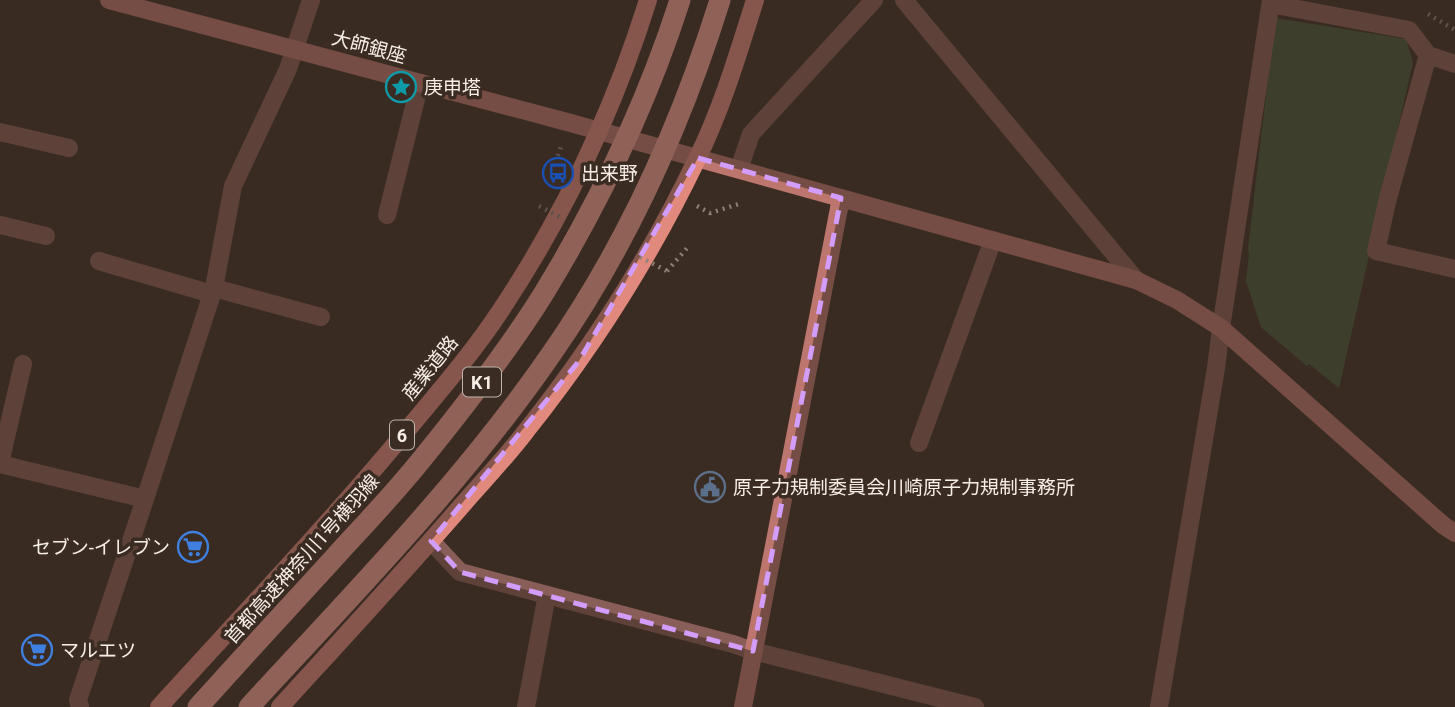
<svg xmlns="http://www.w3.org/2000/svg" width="1455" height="707" viewBox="0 0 1455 707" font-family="Roboto,'Noto Sans JP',sans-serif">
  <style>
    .green { fill: #415636 }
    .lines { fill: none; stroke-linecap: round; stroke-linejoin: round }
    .path { stroke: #8c8078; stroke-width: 4.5; stroke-dasharray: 2 5; stroke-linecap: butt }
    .lane { stroke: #895e58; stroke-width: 18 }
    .street { stroke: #895e58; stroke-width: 18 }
    .secondary { stroke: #bc766d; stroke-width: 18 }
    .primary { stroke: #e2897e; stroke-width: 18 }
    .path-bridge { stroke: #8c8078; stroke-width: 4.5; stroke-dasharray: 2 5; stroke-linecap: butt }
    .highway-bridge { stroke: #f8a297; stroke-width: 21 }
    .marked { fill: none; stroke: #d29dfd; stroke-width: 5; stroke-dasharray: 14 9; stroke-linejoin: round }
    .labels { text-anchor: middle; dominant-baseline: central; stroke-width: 7; stroke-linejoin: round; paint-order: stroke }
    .shield { fill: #3a2c22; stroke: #beb4ad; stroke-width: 2 }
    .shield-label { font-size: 18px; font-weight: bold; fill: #f7eee8 }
    .street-label { font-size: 19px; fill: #f7eee8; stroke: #3a2c22 }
    .poi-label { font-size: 19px; fill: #f7eee8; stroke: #3a2c22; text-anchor: start }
  </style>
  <rect width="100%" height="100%" fill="#3a2c22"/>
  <polygon class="green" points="1275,18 1406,39 1413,62 1339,388 1309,364 1307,366 1261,327 1246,281 1249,253 1248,249"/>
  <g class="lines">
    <g class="path">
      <polyline points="1428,14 1455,30"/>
      <polyline points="553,169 562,144"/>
      <polyline points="697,206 710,213 742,203"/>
      <polyline points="667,271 687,248"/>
    </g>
    <g class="lane">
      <polyline points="1271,4 1409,30 1428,55 1455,64"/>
      <polyline points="1428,55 1388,198 1376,251 1455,269"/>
      <polyline points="0,132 69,148"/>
      <polyline points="387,215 420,83"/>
      <polyline points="0,225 46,236"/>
      <polyline points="99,261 212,294"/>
      <polyline points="214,288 321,317"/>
      <polyline points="919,443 993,240"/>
      <polyline points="0,463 23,364"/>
      <polyline points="145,499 214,288 233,186 288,69 311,0"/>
    </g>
    <g class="street">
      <polyline points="904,0 1136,280"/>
      <polyline points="739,169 751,134 874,0"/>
      <polyline points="0,464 145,499 78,700 80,707"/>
      <polyline points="431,541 460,572 733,644 753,651 975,707"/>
      <polyline points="526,707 547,595"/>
      <polyline points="1159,707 1216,368 1221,328 1271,0"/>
    </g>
    <g class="secondary">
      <polyline points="109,0 567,122 1136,280 1177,300 1221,328 1443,525 1455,533"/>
      <polyline points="743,707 841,198"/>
    </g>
    <g class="primary">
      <path d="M 159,707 C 241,617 325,528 403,435 C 437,394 472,354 501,310 C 566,212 613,112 648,0"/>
      <path d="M 280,707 C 342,639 404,572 464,503 C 485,479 507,456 526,431 C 593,347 651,255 697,159 C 722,108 738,54 755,0"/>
    </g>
    <g class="path-bridge">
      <polyline points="539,206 560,217"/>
      <polyline points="640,257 667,271"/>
    </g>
    <g class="highway-bridge">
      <path d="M 198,707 C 243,657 288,608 334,558 C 363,526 394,494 422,459 C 465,406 508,351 544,293 C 600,201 647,103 680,0"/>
      <path d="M 249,707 C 354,593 464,481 552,353 C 627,245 681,125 720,0"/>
    </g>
  </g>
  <path d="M0 0H1455V707H0ZM 698,158 L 841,198 L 753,651 L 460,572 L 431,541 L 579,361 Z" fill="#3a2c22" fill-opacity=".55" fill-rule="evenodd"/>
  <path class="marked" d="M 698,158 L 841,198 L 753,651 L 460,572 L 431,541 L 579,361 Z"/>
  <defs>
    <g id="sight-ring" transform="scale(1.575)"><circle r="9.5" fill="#3a2c22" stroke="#0f9aa8" stroke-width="1.5"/><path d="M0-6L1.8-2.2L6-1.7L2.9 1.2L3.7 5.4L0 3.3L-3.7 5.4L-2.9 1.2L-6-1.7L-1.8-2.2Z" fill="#0f9aa8"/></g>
    <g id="bus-ring" transform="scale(1.575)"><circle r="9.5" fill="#3a2c22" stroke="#1a4fb4" stroke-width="1.5"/><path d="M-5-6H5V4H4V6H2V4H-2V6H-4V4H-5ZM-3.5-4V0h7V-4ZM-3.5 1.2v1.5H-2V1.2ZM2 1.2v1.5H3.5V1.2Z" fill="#1a4fb4"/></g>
    <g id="civic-ring" transform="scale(1.575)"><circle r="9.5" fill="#3a2c22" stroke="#5c6f8a" stroke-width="1.5"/><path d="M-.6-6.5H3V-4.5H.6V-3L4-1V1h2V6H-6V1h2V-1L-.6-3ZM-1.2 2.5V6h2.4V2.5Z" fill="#5c6f8a"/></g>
    <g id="supermarket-ring" transform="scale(1.575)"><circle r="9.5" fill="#3a2c22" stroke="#3f7fe0" stroke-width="1.5"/><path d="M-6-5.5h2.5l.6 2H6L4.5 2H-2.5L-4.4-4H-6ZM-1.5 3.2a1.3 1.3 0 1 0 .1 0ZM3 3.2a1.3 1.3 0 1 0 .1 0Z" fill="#3f7fe0"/></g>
  </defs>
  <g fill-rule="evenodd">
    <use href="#sight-ring" x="401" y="87"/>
    <use href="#bus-ring" x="558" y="173"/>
    <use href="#civic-ring" x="710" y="487"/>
    <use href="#supermarket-ring" x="193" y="547"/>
    <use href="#supermarket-ring" x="37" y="650"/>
  </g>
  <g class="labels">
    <g class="shield">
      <rect x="463" y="367.5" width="38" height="29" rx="5"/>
      <rect x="390" y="420.5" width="24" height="29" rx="5"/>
    </g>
    <g class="shield-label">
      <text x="482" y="382">K1</text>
      <text x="402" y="435">6</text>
    </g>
    <g class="street-label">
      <text transform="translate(369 47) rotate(15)">大師銀座</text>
      <text transform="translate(430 368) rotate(-51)">産業道路</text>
      <text transform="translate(302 559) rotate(-48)">首都高速神奈川1号横羽線</text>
    </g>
    <g class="poi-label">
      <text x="424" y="87">庚申塔</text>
      <text x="581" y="173">出来野</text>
      <text x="733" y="487">原子力規制委員会川崎原子力規制事務所</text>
      <text x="170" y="547" text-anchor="end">セブン-イレブン</text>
      <text x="60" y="650">マルエツ</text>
    </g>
  </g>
</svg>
